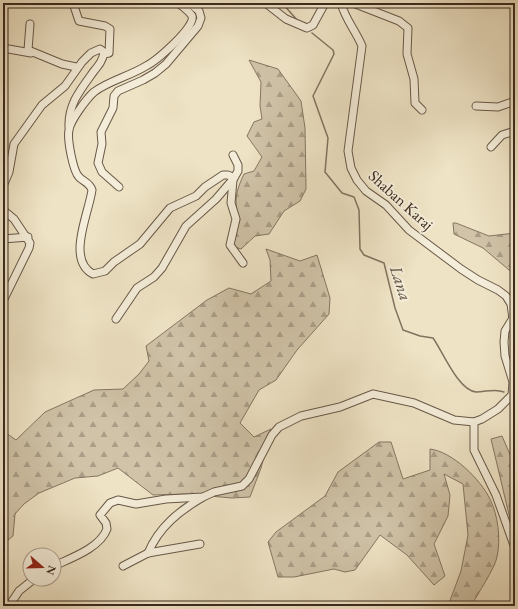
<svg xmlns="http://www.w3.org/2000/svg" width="518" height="609" viewBox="0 0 518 609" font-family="'EB Garamond',serif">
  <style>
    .forest { fill: url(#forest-firs); stroke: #867662 }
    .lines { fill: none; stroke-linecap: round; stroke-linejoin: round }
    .stream { stroke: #827360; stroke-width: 1.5 }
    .minor-casing { stroke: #685847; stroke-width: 9 }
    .minor { stroke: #f4edd9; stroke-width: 7 }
    .labels { text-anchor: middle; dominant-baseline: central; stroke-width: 4; stroke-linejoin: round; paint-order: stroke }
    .street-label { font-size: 16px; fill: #3b291d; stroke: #f4edd9 }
    .water-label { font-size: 17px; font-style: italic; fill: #5e4e3e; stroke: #f4edd9 }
  </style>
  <defs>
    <pattern id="forest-firs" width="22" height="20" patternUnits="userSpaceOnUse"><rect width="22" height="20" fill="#d0c3a8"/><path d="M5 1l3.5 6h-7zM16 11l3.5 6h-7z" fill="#aa9e88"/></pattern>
  </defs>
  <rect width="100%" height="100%" fill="#eee3c5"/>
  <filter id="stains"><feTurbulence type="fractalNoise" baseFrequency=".005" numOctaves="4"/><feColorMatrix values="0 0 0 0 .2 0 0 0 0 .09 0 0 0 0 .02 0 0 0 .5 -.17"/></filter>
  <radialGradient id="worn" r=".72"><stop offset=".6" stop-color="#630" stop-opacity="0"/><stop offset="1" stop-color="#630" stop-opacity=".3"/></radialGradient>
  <g class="forest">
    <path d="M 249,60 L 278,69 L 301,101 L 305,128 L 306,189 L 300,201 L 284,211 L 269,234 L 255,236 L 241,249 L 235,247 L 233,238 L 240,220 C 233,202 236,191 244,174 L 254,171 L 262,157 L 247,136 L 254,122 L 262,119 L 260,106 L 261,82 Z"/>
    <polygon points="453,223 456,223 489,236 515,233 515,275 483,248 454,234"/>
    <polygon points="266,249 300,261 317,255 330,298 329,314 297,350 276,380 259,390 240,423 254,437 271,429 261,468 250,497 232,498 186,494 153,495 118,468 98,476 75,478 39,493 24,504 15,514 13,536 3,544 3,431 16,440 45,412 94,390 123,389 139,374 149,361 146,346 207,300 229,288 251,294 271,281 270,260"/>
    <polygon points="502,436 515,466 515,540 491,439"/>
    <path d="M 379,442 L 391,442 L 403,479 L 430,470 L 430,449 C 453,452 480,479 490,499 C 498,515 501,539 497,557 C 495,568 477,595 471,606 L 448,606 L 461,571 L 468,535 L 463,484 L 444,474 L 450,495 L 448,516 L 434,544 L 445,576 L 434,585 L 407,555 L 380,535 L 355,570 L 345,572 L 334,569 L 294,577 L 278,577 L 268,542 L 276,532 L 325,496 L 338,472 Z"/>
  </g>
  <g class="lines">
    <g class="stream">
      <polyline points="282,3 298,21"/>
      <path d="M 312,33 L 333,50 L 334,54 L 313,96 L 328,138 L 325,172 L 342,193 L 354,197 L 359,210 L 360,249 L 364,255 L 384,263 L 395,308 L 403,330 L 420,336 L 433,338 C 443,352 458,390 476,392 C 486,392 495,388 504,392"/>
      <polyline points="514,403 515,407"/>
    </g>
    <g class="minor-casing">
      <g id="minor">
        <polyline points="73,3 79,21 105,26 110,29 109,53 104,54"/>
        <path d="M 178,3 C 182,6 189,11 192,16 C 196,27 156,61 146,66 C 130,76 108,81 94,92 C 87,98 70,121 69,130 C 67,139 73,171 79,177 C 84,182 90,183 92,190 C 89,213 66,260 93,274 L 105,271 L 114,262 L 140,244 L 170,208 L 196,196 L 205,187 L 223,175 L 228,175 L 234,178"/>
        <path d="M 341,3 C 345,19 356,31 362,46 L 348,151 L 351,168 L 357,180 L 366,191 L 386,205 L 409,230 L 461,269 L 478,280 L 498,290 L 506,296 L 511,304 L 515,334"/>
        <polyline points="353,3 399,21 408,28 407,54 414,79 415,103 422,110"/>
        <polyline points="268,5 286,19 307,28 313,25 325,3"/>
        <polyline points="30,24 28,50 62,64 76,67"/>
        <polyline points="3,48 31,53"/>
        <polyline points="476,106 498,107 515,101"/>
        <polyline points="491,147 502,135 515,131"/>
        <polyline points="233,180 231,203 236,219 230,245 243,263"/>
        <path d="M 3,186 L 9,172 L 14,144 L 42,105 L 65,86 L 82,62 L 91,53 L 100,49 L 104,52 C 103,60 99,65 94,71 C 81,89 68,104 69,127"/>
        <polyline points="119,187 102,172 98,163 102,144 101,132 113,108 114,96 118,91 143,80 155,73 166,64 198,26 201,18 199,11 193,6 186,3"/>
        <polyline points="3,210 14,219 30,243 29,248 3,301"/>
        <polyline points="3,239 28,237"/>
        <polyline points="116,319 137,288 154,277 162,268 186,226 216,199 234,178 238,171 238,165 233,155"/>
        <polyline points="474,422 474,450 496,495 515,548"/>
        <path d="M 148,553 C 159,527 179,511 203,497"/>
        <path d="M 54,566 C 71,558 100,548 107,529 L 106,523 L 100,515 L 110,503 L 118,500 L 136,504 L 166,499 L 203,497 L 214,492 L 242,486 L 249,479 L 272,435 L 279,427 L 301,416 L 340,407 L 373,394 L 414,403 L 454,420 L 474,422 L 482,419 L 498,409 L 512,395 L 513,382 L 505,356 L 504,342 L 505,331 L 513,318"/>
        <polyline points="123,566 148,553 200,544"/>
        <polyline points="9,606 19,591 34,579"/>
      </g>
    </g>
    <use href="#minor" class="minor"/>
  </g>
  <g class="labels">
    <g class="street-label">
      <text transform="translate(401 200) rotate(42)">Shaban Karaj</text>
    </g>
    <g class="water-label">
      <text transform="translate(401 283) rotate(72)">Lana</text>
    </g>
  </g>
  <rect width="518" height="609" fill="none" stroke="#eee3c5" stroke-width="16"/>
  <rect x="4" y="4" width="510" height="601" fill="none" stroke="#3b291d" stroke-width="2"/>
  <rect x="8" y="8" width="502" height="593" fill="none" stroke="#3b291d"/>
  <g transform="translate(42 567) rotate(110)"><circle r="19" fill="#f4edd9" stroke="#aa9f8e"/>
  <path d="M0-3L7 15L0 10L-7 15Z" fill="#8f2418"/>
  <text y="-6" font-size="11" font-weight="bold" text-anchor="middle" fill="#3b291d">N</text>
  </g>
  <rect width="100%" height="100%" filter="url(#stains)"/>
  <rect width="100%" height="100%" fill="url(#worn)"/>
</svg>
